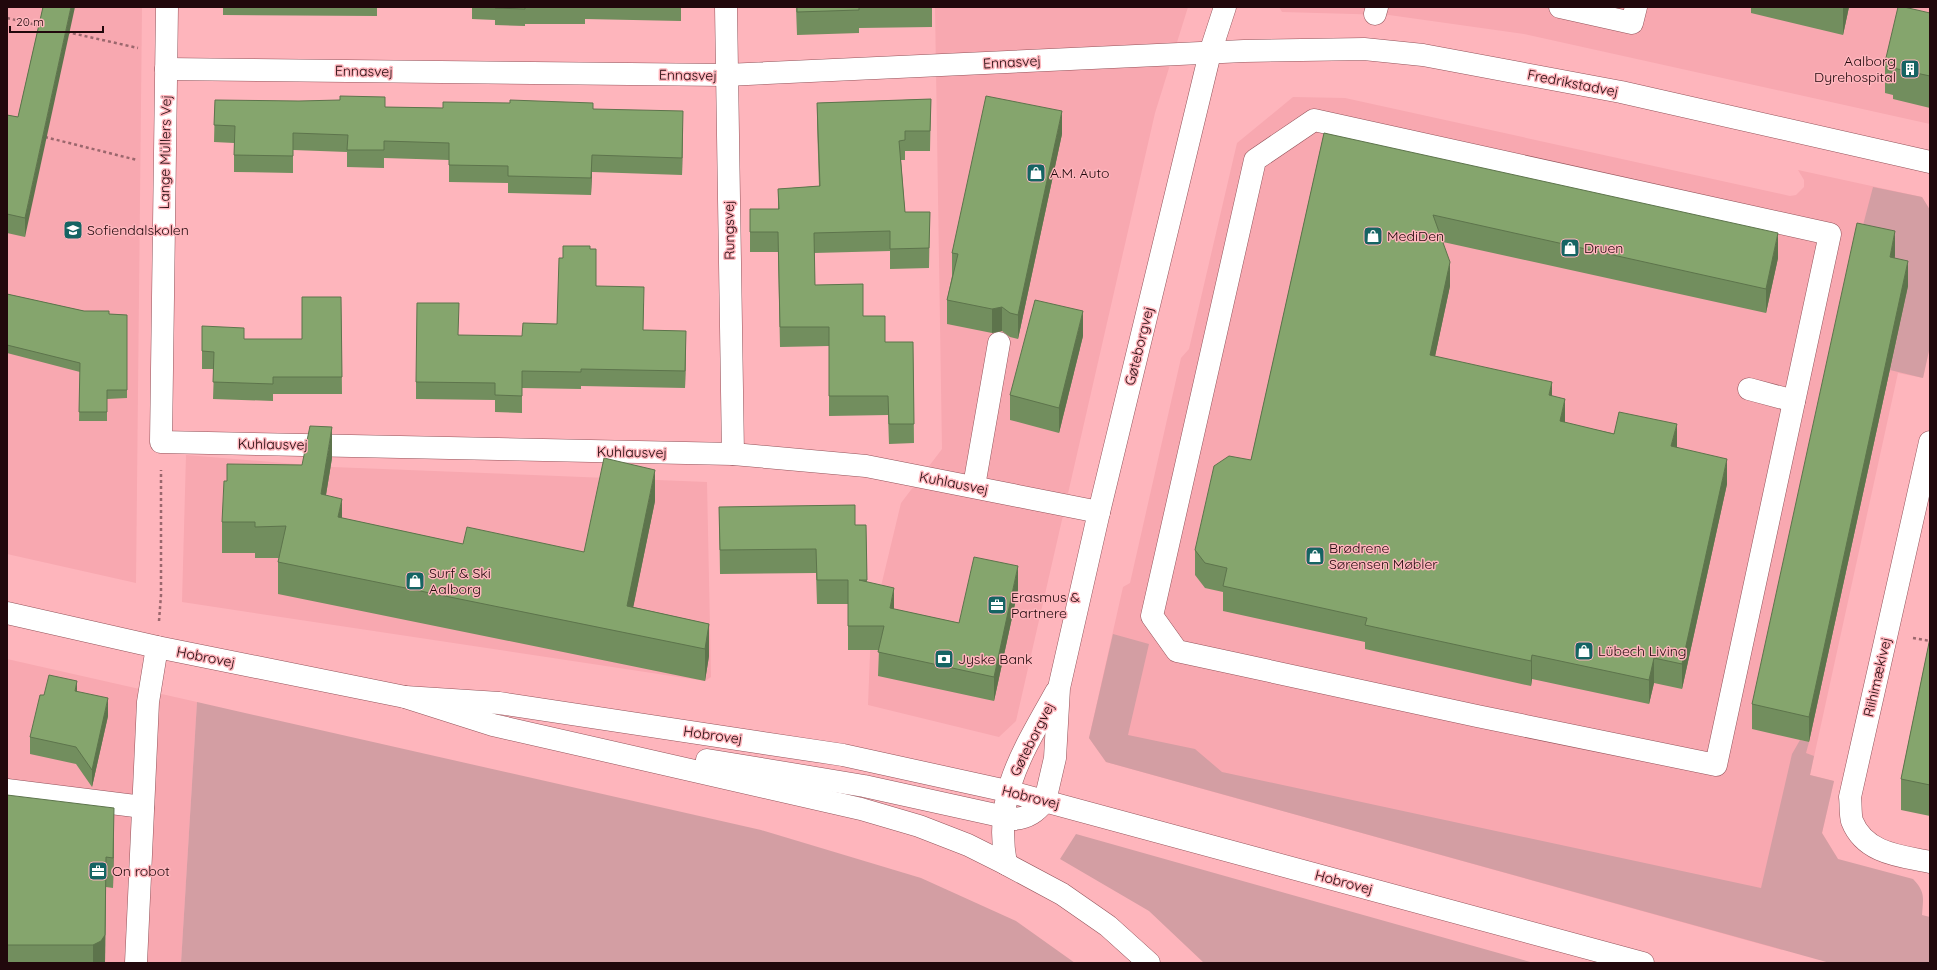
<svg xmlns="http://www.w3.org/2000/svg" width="1937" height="970" viewBox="0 0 1937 970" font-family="Quicksand,sans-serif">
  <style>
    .built { fill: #f8a8b0 }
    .green { fill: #d39ea3 }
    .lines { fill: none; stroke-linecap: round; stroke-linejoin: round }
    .minor-casing { stroke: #93535a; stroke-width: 23 }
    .major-casing { stroke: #93535a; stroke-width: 23 }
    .path { stroke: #9b676d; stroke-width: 2.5; stroke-dasharray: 3 3; stroke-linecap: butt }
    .minor { stroke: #fff; stroke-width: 22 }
    .major { stroke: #fff; stroke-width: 22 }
    .wall { fill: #728e5e }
    .shaded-wall { fill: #5d744c }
    .building { fill: #85a56d; stroke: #5d744c }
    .labels { text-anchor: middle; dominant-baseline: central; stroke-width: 3; stroke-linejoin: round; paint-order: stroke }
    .poi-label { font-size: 14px; fill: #21080c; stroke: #feb5bc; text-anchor: start }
    .street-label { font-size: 14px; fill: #21080c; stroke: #feb5bc }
  </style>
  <rect width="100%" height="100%" fill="#feb5bc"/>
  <g class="built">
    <polygon points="7,7 142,7 136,583 7,554"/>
    <polygon points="935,7 1188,7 1155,113 1016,721 999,737 868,705 871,628 901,503 942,449"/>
    <polygon points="1279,7 1930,7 1930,124 1524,34 1389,15 1282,12"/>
    <polygon points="1293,97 1345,98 1790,196 1796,195 1804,187 1804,180 1798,170 1922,197 1930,210 1930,346 1923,378 1898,373 1810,775 1834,781 1822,833 1847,874 1782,950 1106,762 1089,738 1123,587 1130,583 1181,358 1189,349 1237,143"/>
    <polygon points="186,455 332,467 707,482 711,677 705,681 182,602"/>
    <polygon points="7,659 197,702 181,963 7,963"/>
  </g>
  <g class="green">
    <polygon points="1873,187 1922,197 1930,210 1930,346 1923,378 1890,370 1908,286 1857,248"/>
    <path d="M 1113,634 L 1149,644 L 1128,735 L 1195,749 L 1222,772 L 1761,888 L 1792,754 L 1800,740 L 1809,742 L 1806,753 L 1814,756 L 1810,775 L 1834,781 L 1822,833 L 1838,859 L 1913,879 C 1926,892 1923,899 1922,915 L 1930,917 L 1930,963 L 1830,963 L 1106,762 L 1089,738 Z"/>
    <polygon points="197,702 761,830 921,878 1016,921 1075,963 181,963"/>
    <polygon points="1076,834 1534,963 1204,963 1149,911 1060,859"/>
  </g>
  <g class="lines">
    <g class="minor-casing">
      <g id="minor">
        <polyline points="167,7 161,442 733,454 866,466 1099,512"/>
        <polyline points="726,7 733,454"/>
        <polyline points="1560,7 1632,23 1636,7"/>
        <polyline points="1375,14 1377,7"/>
        <polyline points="166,69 726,75 1244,51 1364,49 1423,55 1621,92 1930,162"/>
        <polygon points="1314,120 1830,234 1716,765 1477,716 1177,651 1152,616 1255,160"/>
        <polyline points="1749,389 1794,401"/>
        <path d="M 1930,442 L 1850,797 C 1851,804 1850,814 1852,821 C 1865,854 1901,856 1930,862"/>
        <polyline points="974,486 999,343"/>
        <polyline points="7,790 143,807"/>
        <polyline points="1045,801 1055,758 1059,688 1099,512 1210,53 1225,7"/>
        <path d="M 1006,864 C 993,794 1024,750 1056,692"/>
        <polyline points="136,963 148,702 157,647"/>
      </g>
    </g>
    <g class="major-casing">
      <g id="major">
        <polyline points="7,613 157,647 405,697 493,725 861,809 919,826 968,845 1006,864 1062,894 1108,926 1149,963"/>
        <polyline points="405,697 499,703 843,755 1007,791 1643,963"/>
        <path d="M 707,760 L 864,786 L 1014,819 C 1028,818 1036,812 1045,801"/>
      </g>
    </g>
    <g class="path">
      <polyline points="7,18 41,26"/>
      <polyline points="67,32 138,48"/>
      <polyline points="45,137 137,160"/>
      <polyline points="159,621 161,595 161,470"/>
      <polyline points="1913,638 1930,641"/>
    </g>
    <use href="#minor" class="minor"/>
    <use href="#major" class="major"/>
  </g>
  <g class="wall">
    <polygon points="43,7 25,237 7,233 7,115 18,117"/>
    <polygon points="223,7 377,7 377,16 223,15"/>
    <polygon points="472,7 681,7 681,21 585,19 585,24 525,24 525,26 495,25 495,20 472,19"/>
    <polygon points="796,7 932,7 932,27 859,28 859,33 797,35"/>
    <polygon points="1751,7 1849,7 1843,35 1751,13"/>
    <polygon points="1930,13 1930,108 1893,99 1893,95 1885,93 1885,62"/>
    <polygon points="931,99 930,151 905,151 905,160 901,160 905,212 930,212 929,268 890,269 890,251 814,253 815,285 863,316 885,342 913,342 914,443 889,444 888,415 829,416 829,346 780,347 778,252 750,252 750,209 778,209 778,189 819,186 817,123 817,103"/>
    <polygon points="215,100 385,107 443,108 593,109 683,128 682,175 592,172 591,195 508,193 508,183 449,182 449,160 384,158 384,168 347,167 347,152 293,150 293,173 234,172 234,143 214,142"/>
    <polygon points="1324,133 1778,258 1766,313 1443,242 1450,286 1435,356 1552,396 1565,423 1677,447 1727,484 1682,689 1654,683 1649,704 1532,679 1531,686 1365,649 1365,642 1223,611 1223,592 1205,588 1195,575 1195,550 1251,460"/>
    <polygon points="1062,134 1018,339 1010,337 1002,331 992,333 947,324 947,300 952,276 952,253"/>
    <polygon points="590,249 596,286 644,304 643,330 686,348 685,388 581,386 581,389 522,388 522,413 495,412 495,400 416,399 416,382 522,336 557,324 563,258"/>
    <polygon points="1895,256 1895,258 1908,286 1809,742 1752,729 1752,704"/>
    <polygon points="7,294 84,311 109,314 127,315 127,398 107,399 107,421 79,421 80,372 7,353"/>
    <polygon points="341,297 342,394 273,394 273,401 213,399 214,369 202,369 202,351 244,339 302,339"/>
    <polygon points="1083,336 1059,433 1010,420 1010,395"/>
    <polygon points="332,458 326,495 342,518 463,544 584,552 655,501 633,607 709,624 709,656 705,681 278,594 278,562 279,558 255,558 255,553 222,553 222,522 302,465"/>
    <polygon points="719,507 855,525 866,525 867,582 894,609 959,623 1018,590 994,701 878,676 879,650 848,650 848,604 817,604 816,573 720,574"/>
    <polygon points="1930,638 1930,816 1901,810 1901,779"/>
    <polygon points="77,692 108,716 92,787 76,764 30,754 30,737 44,695"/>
    <polygon points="7,795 114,838 113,888 106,887 105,963 7,963"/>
  </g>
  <g class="shaded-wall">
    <polygon points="71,7 75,7 25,237 25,218"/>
    <polygon points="1843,7 1849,7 1843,35"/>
    <polygon points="683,111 683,128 682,175 682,158"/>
    <polygon points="1062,111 1062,134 1018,339 1018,315"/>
    <polygon points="592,155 592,172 591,195 591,178"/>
    <polygon points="1895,231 1895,256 1890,282 1890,257"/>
    <polygon points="1778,233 1778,258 1766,313 1766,289"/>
    <polygon points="1908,261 1908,286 1809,742 1809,717"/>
    <polygon points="1450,262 1450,286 1430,380 1430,355"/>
    <polygon points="1002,307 1002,331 992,333 992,309"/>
    <polygon points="1083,311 1083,336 1059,433 1059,408"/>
    <polygon points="686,331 686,348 685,388 685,371"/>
    <polygon points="1552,382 1552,407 1549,395"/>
    <polygon points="8,397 8,422 7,425 7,400"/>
    <polygon points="1565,399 1565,424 1560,421"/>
    <polygon points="1677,424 1677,449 1671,446"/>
    <polygon points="332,427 332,458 321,525 321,494"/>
    <polygon points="1727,459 1727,484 1682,689 1682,664"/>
    <polygon points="655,470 655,501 628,633 627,606"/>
    <polygon points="342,499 342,530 338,517"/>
    <polygon points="1018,566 1018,590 994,701 994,677"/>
    <polygon points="894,588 894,612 890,608"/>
    <polygon points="709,624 709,656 705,681 705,649"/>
    <polygon points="1532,655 1532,679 1531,686 1531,661"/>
    <polygon points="1654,658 1654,683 1649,704 1649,680"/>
    <polygon points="77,681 77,699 75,691"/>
    <polygon points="108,698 108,716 92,787 92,770"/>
    <polygon points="114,808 114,838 113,888 113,858"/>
    <polygon points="106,857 105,963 93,963 93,945"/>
  </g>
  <g class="building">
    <polygon points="43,7 71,7 25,218 7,214 7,115 18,117"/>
    <polygon points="496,7 525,7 525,9 495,8"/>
    <polygon points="797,7 859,7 859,10 797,12"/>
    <polygon points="1898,7 1904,7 1930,13 1930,76 1893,68 1894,63 1885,62"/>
    <polygon points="340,96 385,97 385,107 443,108 443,102 510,103 510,100 593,103 593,109 683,111 682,158 592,155 591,178 508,176 508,166 449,165 449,143 384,141 384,150 347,150 348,135 293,133 293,156 234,155 235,126 214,125 215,100 299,101 340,100"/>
    <polygon points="986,96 1062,111 1018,315 1010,313 1002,307 992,309 947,300 958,254 952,253"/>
    <polygon points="931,99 930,131 905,131 905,140 899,141 905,212 930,212 929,248 890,249 890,231 814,233 815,285 863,284 863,316 885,316 885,342 913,342 914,424 889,424 888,396 829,396 829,327 780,327 778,232 750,232 750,209 779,209 778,189 820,186 817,103"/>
    <polygon points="1324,133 1778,233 1766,289 1433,215 1450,262 1430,355 1552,382 1549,395 1565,399 1560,421 1614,434 1619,412 1677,424 1671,446 1727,459 1682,664 1654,658 1649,680 1532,655 1531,661 1365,625 1367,618 1223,586 1227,568 1205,563 1195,550 1214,466 1229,456 1251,460"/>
    <polygon points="1857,223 1895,231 1890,257 1908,261 1809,717 1752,704"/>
    <polygon points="563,246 590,246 590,249 596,249 596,286 644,287 643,330 686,331 685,371 581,369 581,372 522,371 522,396 495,395 495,383 416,382 417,303 459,303 458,335 522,336 523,323 557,324 559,258 563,258"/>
    <polygon points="7,294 84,311 109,311 109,314 127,315 127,390 107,390 107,412 79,412 80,363 7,345"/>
    <polygon points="302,297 341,297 342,377 273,377 273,384 213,382 214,352 202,351 202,326 244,328 244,339 302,339"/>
    <polygon points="1035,300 1083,311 1059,408 1010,395"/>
    <polygon points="310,426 332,427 321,494 342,499 338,517 463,544 467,527 584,552 604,458 655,470 627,606 709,624 705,649 278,562 286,526 255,527 255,522 222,522 224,481 227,481 227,464 302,465"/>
    <polygon points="855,505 855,525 866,525 867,580 859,580 894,588 890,608 959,623 974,557 1018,566 994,677 878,652 884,626 848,626 848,580 817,580 816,549 720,550 719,507"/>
    <polygon points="1930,638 1930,785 1901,779"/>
    <polygon points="49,675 77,681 75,691 108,698 92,770 76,747 30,737 40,695 44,695"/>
    <polygon points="7,795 114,808 113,858 106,857 105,935 101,941 93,945 7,945"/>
  </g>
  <defs>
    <g id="building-square" transform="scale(1)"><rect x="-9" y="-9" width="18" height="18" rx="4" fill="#156463" stroke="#feb5bc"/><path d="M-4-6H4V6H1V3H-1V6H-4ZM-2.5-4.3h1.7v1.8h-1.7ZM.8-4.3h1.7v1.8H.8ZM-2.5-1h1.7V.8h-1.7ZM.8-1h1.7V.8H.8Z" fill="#fff"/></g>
    <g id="shop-square" transform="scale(1)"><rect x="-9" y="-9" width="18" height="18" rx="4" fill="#156463" stroke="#feb5bc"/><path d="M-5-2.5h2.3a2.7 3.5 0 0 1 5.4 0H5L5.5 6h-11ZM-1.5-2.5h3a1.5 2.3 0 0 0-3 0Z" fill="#fff"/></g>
    <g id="school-square" transform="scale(1)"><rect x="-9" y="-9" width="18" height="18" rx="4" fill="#156463" stroke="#feb5bc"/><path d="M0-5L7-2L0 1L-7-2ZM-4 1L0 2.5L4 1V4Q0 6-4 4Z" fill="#fff"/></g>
    <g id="office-square" transform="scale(1)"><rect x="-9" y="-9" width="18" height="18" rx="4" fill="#156463" stroke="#feb5bc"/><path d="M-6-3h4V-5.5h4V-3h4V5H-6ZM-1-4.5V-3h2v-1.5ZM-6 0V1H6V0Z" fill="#fff"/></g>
    <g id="bank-square" transform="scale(1)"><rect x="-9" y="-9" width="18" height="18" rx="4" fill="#156463" stroke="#feb5bc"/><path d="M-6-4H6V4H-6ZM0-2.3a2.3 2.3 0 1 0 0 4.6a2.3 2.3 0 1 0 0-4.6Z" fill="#fff"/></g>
  </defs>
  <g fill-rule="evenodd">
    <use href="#building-square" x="1910" y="69"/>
    <use href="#shop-square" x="1036" y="173"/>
    <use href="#school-square" x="73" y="230"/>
    <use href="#shop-square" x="1373" y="236"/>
    <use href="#shop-square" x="1570" y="248"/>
    <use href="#shop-square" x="1315" y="556"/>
    <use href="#shop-square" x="415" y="581"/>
    <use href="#office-square" x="997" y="605"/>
    <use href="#shop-square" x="1584" y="651"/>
    <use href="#bank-square" x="944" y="659"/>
    <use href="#office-square" x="98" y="871"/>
  </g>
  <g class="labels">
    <g class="poi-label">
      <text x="1896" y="61" text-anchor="end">Aalborg<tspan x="1896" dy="16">Dyrehospital</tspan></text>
      <text x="1050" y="173">A.M. Auto</text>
      <text x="87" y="230">Sofiendalskolen</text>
      <text x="1387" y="236">MediDen</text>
      <text x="1584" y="248">Druen</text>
      <text x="1329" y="548">Brødrene<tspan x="1329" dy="16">Sørensen Møbler</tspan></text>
      <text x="429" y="573">Surf &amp; Ski<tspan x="429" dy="16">Aalborg</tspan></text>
      <text x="1011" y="597">Erasmus &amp;<tspan x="1011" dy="16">Partnere</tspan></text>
      <text x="1598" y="651">Lübech Living</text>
      <text x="958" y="659">Jyske Bank</text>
      <text x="112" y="871">On robot</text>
    </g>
    <g class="street-label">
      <text transform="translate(1012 62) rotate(-3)">Ennasvej</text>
      <text transform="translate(364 71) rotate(1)">Ennasvej</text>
      <text transform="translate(688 75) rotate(1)">Ennasvej</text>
      <text transform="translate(1573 83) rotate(11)">Fredrikstadvej</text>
      <text transform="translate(165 152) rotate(-89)">Lange Müllers Vej</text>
      <text transform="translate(729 230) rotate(-91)">Rungsvej</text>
      <text transform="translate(1139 346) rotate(-76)">Gøteborgvej</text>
      <text transform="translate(273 444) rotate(1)">Kuhlausvej</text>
      <text transform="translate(632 452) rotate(1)">Kuhlausvej</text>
      <text transform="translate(954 483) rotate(11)">Kuhlausvej</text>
      <text transform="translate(206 657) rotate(11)">Hobrovej</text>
      <text transform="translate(1877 677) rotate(-77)">Riihimækivej</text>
      <text transform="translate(713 735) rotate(8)">Hobrovej</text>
      <text transform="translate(1032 739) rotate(-63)">Gøteborgvej</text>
      <text transform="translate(1031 797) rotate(14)">Hobrovej</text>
      <text transform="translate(1344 882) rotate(15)">Hobrovej</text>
    </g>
  </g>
  <rect width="1937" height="970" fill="none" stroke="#21080c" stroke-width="16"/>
  <path d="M10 26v6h93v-6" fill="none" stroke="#21080c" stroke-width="2"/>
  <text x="16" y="26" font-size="12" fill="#21080c" stroke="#feb5bc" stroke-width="3" paint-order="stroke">20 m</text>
</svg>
